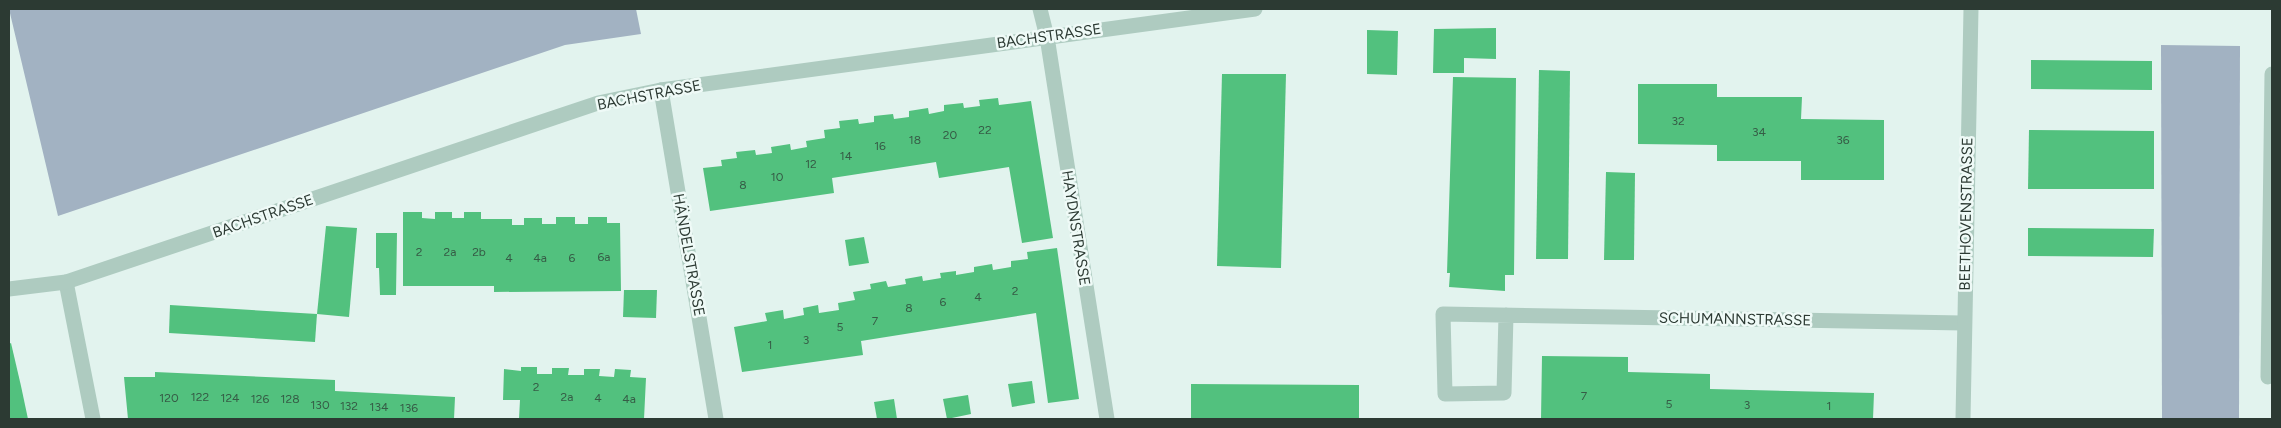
<svg xmlns="http://www.w3.org/2000/svg" width="2281" height="428" viewBox="0 0 2281 428" font-family="Figtree,sans-serif">
  <style>
    .green { fill: #a2b2c2 }
    .building { fill: #52c17e }
    .lines { fill: none; stroke-linecap: round; stroke-linejoin: round }
    .lane { stroke: #aecbc0; stroke-width: 15 }
    .street { stroke: #aecbc0; stroke-width: 15 }
    .labels { text-anchor: middle; dominant-baseline: central; stroke-width: 5; stroke-linejoin: round; paint-order: stroke }
    .number-label { font-size: 12px; fill: #365c46 }
    .street-label { font-size: 15px; fill: #2c3a33; stroke: #effaf7 }
  </style>
  <rect width="100%" height="100%" fill="#e2f3ee"/>
  <g class="green">
    <polygon points="9,9 636,9 641,34 565,45 58,216"/>
    <polygon points="2161,45 2240,46 2239,419 2162,419"/>
  </g>
  <g class="building">
    <polygon points="1496,28 1496,59 1464,58 1464,73 1433,73 1434,29"/>
    <polygon points="1367,30 1398,31 1397,75 1367,74"/>
    <polygon points="2031,60 2152,61 2152,90 2031,89"/>
    <polygon points="1539,70 1570,71 1568,259 1536,259"/>
    <polygon points="1222,74 1286,74 1281,268 1217,266"/>
    <polygon points="1453,77 1516,78 1514,275 1505,275 1505,291 1449,287 1450,273 1447,273"/>
    <polygon points="1638,84 1717,84 1717,97 1802,97 1801,119 1884,120 1884,180 1801,180 1801,161 1717,161 1717,145 1638,144"/>
    <polygon points="998,98 999,105 1031,101 1053,238 1022,243 1009,167 939,178 936,162 832,178 834,193 710,211 703,168 722,166 721,160 737,158 736,152 755,150 756,155 772,153 771,147 790,144 791,150 807,147 806,141 825,138 824,130 840,128 839,121 858,119 859,124 874,122 874,116 893,114 894,119 909,117 909,111 928,108 929,114 944,111 944,105 963,103 964,108 980,106 979,100"/>
    <polygon points="2029,130 2154,131 2154,189 2028,189"/>
    <polygon points="1606,172 1635,173 1634,260 1604,260"/>
    <polygon points="403,212 422,212 422,218 435,219 435,212 452,212 452,218 464,218 464,212 481,212 481,219 512,219 512,225 524,225 524,218 542,218 542,224 556,224 556,217 575,217 575,224 588,224 588,217 607,217 607,223 620,223 621,291 494,292 494,286 403,286"/>
    <polygon points="326,226 357,228 349,317 317,314"/>
    <polygon points="2028,228 2154,229 2153,257 2028,256"/>
    <polygon points="376,233 397,233 396,295 380,295 379,268 376,268"/>
    <polygon points="864,237 869,263 849,266 845,240"/>
    <polygon points="1057,248 1079,399 1048,403 1036,313 861,341 863,355 742,372 734,327 767,321 765,313 783,310 784,319 804,315 803,308 818,305 819,313 839,310 838,303 855,300 853,292 871,289 870,284 886,281 888,287 906,284 905,279 922,276 923,281 941,278 940,273 956,271 956,275 974,272 974,267 992,264 993,270 1011,267 1011,261 1028,259 1027,252"/>
    <polygon points="624,290 657,290 656,318 623,317"/>
    <polygon points="170,305 317,314 315,342 169,333"/>
    <polygon points="11,343 21,386 28,419 9,419 9,344"/>
    <polygon points="1542,356 1628,357 1628,372 1710,374 1710,389 1874,393 1873,419 1541,419"/>
    <polygon points="521,367 537,367 537,374 552,374 552,368 569,368 568,375 584,375 584,369 600,369 599,376 614,377 615,369 631,370 630,377 646,378 644,419 519,419 520,400 503,400 504,369 521,371"/>
    <polygon points="155,372 335,380 335,391 455,397 454,419 128,419 124,377 155,377"/>
    <polygon points="1032,381 1035,403 1012,407 1008,384"/>
    <polygon points="1191,384 1359,385 1359,419 1191,419"/>
    <polygon points="968,395 971,414 947,419 943,399"/>
    <polygon points="894,399 897,419 877,419 874,402"/>
  </g>
  <g class="lines">
    <polyline class="lane" points="2268,377 2272,74"/>
    <g class="street">
      <polyline points="1040,9 1047,37 1107,419"/>
      <polyline points="661,90 716,419"/>
      <polyline points="66,282 93,419"/>
      <polyline points="9,289 66,282 598,103 661,90 1255,9"/>
      <polyline points="1506,315 1504,393 1445,394 1443,314 1963,323"/>
      <polyline points="1963,419 1971,9"/>
    </g>
  </g>
  <g class="labels">
    <g class="number-label">
      <text x="1678" y="121">32</text>
      <text x="985" y="130">22</text>
      <text x="1759" y="132">34</text>
      <text x="950" y="135">20</text>
      <text x="915" y="140">18</text>
      <text x="1843" y="140">36</text>
      <text x="880" y="146">16</text>
      <text x="846" y="156">14</text>
      <text x="811" y="164">12</text>
      <text x="777" y="177">10</text>
      <text x="743" y="185">8</text>
      <text x="419" y="252">2</text>
      <text x="450" y="252">2a</text>
      <text x="479" y="252">2b</text>
      <text x="604" y="257">6a</text>
      <text x="509" y="258">4</text>
      <text x="540" y="258">4a</text>
      <text x="572" y="258">6</text>
      <text x="1015" y="291">2</text>
      <text x="978" y="297">4</text>
      <text x="943" y="302">6</text>
      <text x="909" y="308">8</text>
      <text x="875" y="321">7</text>
      <text x="840" y="327">5</text>
      <text x="806" y="340">3</text>
      <text x="770" y="345">1</text>
      <text x="536" y="387">2</text>
      <text x="1584" y="396">7</text>
      <text x="200" y="397">122</text>
      <text x="567" y="397">2a</text>
      <text x="169" y="398">120</text>
      <text x="230" y="398">124</text>
      <text x="598" y="398">4</text>
      <text x="260" y="399">126</text>
      <text x="290" y="399">128</text>
      <text x="629" y="399">4a</text>
      <text x="1669" y="404">5</text>
      <text x="320" y="405">130</text>
      <text x="1747" y="405">3</text>
      <text x="349" y="406">132</text>
      <text x="1829" y="406">1</text>
      <text x="379" y="407">134</text>
      <text x="409" y="408">136</text>
    </g>
    <g class="street-label">
      <text transform="translate(1049 36) rotate(-8)">BACHSTRASSE</text>
      <text transform="translate(649 95) rotate(-11)">BACHSTRASSE</text>
      <text transform="translate(1966 214) rotate(-89)">BEETHOVENSTRASSE</text>
      <text transform="translate(263 216) rotate(-19)">BACHSTRASSE</text>
      <text transform="translate(1076 228) rotate(81)">HAYDNSTRASSE</text>
      <text transform="translate(689 255) rotate(80)">HÄNDELSTRASSE</text>
      <text transform="translate(1735 319) rotate(1)">SCHUMANNSTRASSE</text>
    </g>
  </g>
  <rect width="2281" height="428" fill="none" stroke="#2c3a33" stroke-width="20"/>
</svg>
